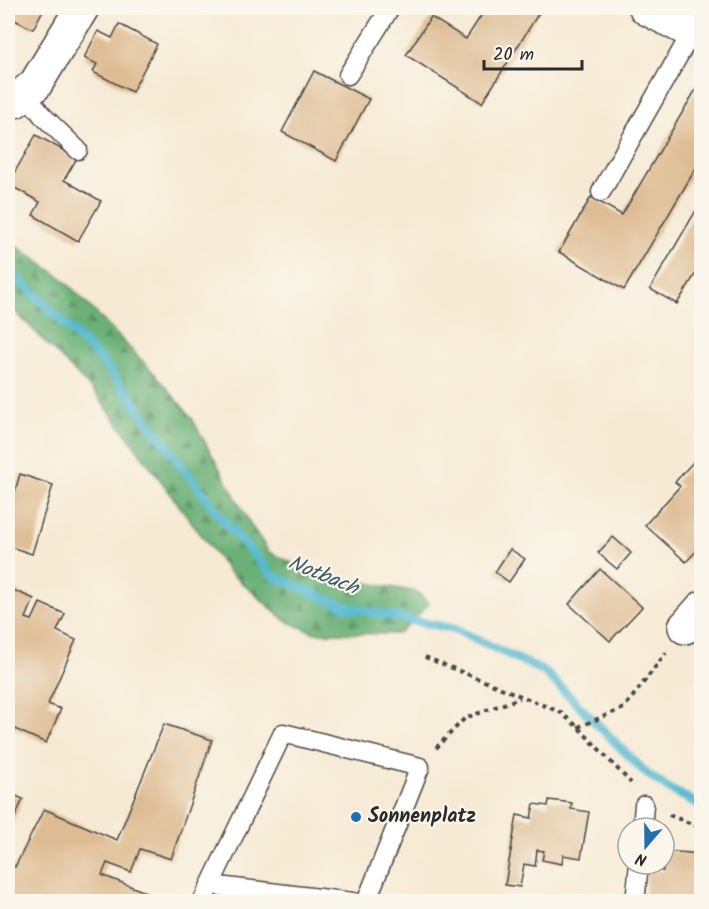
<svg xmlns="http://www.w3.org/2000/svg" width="709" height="909" viewBox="0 0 709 909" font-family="Kalam,sans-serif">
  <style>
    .forest { fill: url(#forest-firs); stroke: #4b6e51; stroke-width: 1.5 }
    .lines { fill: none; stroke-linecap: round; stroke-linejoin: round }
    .stream { stroke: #54b9d2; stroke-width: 9 }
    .building { fill: #debc93 }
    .service-casing { stroke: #494844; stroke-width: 21 }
    .minor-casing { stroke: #494844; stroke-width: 36 }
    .path { stroke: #494844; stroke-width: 4; stroke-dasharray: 4.5 4.5; stroke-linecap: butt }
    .service { stroke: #fff; stroke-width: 18 }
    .minor { stroke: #fff; stroke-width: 33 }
    .poi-dot { fill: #1f6fb2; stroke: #fbf7ec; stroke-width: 2 }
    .labels { text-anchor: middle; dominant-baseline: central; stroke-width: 4.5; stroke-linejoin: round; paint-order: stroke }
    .poi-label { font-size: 20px; font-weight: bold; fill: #2b2b2b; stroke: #fbf7ec; text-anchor: start }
    .water-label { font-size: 21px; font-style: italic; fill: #395d65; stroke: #fbf7ec }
  </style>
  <defs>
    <pattern id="forest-firs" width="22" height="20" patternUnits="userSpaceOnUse" patternTransform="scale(1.5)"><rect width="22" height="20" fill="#6bb177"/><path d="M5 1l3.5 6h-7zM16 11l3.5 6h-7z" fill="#589062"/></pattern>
  </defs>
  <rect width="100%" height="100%" fill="#fbf7ec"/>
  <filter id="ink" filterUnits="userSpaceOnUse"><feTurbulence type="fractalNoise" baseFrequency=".0167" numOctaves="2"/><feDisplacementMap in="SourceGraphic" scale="12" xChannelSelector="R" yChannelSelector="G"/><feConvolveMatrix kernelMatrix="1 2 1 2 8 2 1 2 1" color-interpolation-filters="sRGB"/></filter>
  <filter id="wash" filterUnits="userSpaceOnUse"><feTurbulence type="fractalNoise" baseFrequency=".008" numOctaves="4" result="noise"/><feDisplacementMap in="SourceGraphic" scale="24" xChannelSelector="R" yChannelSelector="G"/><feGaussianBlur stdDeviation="1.35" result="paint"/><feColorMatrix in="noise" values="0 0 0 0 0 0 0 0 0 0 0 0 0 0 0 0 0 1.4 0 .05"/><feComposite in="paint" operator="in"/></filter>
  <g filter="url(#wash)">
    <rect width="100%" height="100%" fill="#f6ead4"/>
    <polygon class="forest" points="8,240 62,278 154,373 191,417 252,527 269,552 316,574 417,592 429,604 398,634 315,633 286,621 228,571 96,394 8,304"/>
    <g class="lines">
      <polyline class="stream" points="8,273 19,279 104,363 223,520 273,576 346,607 455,629 545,672 647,774 671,790 702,806"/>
    </g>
    <g id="blocks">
      <g class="building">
        <polygon points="8,8 44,8 33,29 8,17"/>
        <polygon points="486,8 542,8 482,103 406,55 431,17 466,39"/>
        <polygon points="119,24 157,44 132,92 93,72 97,64 84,58 98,31 112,38"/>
        <polygon points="314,71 369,99 336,161 282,132"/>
        <polygon points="702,79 702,158 624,290 559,252 591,197 622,215"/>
        <polygon points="36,135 77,158 64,180 101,201 78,241 33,215 40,202 8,184"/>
        <polygon points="698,207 702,209 702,277 696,273 677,304 650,289"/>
        <polygon points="695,460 702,466 702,545 686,562 645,525 680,486 675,482"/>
        <polygon points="20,474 53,485 32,554 8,546 8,515"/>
        <polygon points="613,537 631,553 617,569 598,553"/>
        <polygon points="510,549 525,559 509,582 495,572"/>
        <polygon points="600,569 642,607 610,641 569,604"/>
        <polygon points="11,589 34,599 26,618 32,620 40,603 65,614 57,631 76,640 48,704 61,709 46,743 8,726 8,598"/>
        <polygon points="164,724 212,740 171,859 140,849 131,872 107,863 102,875 158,897 157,902 8,902 8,863 15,867 44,809 117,840"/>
        <polygon points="8,792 23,799 8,833"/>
        <polygon points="549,800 572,803 571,809 589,812 581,858 563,855 562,864 542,860 544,851 537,850 535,866 524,864 520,887 505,885 517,815 531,818 534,804 548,806"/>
        <polygon points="664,851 702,854 702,902 645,898 647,870 663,871"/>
      </g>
    </g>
  </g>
  <g filter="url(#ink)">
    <use href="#blocks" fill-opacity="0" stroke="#494844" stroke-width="1.5"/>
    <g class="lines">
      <g class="service-casing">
        <g id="service">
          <polyline points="348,75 390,8"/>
          <polyline points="25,93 42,115 78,150"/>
          <polyline points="601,192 692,32"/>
          <polyline points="642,828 644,805"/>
          <polyline points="210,885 353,902"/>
          <polyline points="202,902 283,733 420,767 366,902"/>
          <polyline points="635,902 639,864"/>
        </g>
      </g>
      <g class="minor-casing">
        <g id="minor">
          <polyline points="646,8 702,37"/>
          <polyline points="15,101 35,85 82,8"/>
          <polyline points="685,627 702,608"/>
        </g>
      </g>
      <g class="path">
        <polyline points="425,657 560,712 578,727 631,783"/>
        <polyline points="578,727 624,708 666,653"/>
        <polyline points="436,748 465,718 520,698"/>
        <polyline points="669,815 702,828"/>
      </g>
      <use href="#service" class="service"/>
      <use href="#minor" class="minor"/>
    </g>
  </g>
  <circle class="poi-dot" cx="356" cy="817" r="6"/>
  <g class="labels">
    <g class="poi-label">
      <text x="368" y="817">Sonnenplatz</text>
    </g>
    <g class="water-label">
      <text transform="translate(323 576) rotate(22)">Notbach</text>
    </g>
  </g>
  <rect width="709" height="909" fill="none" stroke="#fbf7ec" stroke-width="30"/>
  <g transform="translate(646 846) rotate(200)"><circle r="28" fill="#fbf7ec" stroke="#a8a59f" stroke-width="1.5"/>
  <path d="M0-4.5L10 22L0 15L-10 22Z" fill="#1f6fb2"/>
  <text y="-9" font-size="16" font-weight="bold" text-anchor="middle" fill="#2b2b2b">N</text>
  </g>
  <path d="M484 60v9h98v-9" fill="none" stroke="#2b2b2b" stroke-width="3"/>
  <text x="493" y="60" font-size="18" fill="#2b2b2b" stroke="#fbf7ec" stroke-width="4.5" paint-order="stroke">20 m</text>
</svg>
